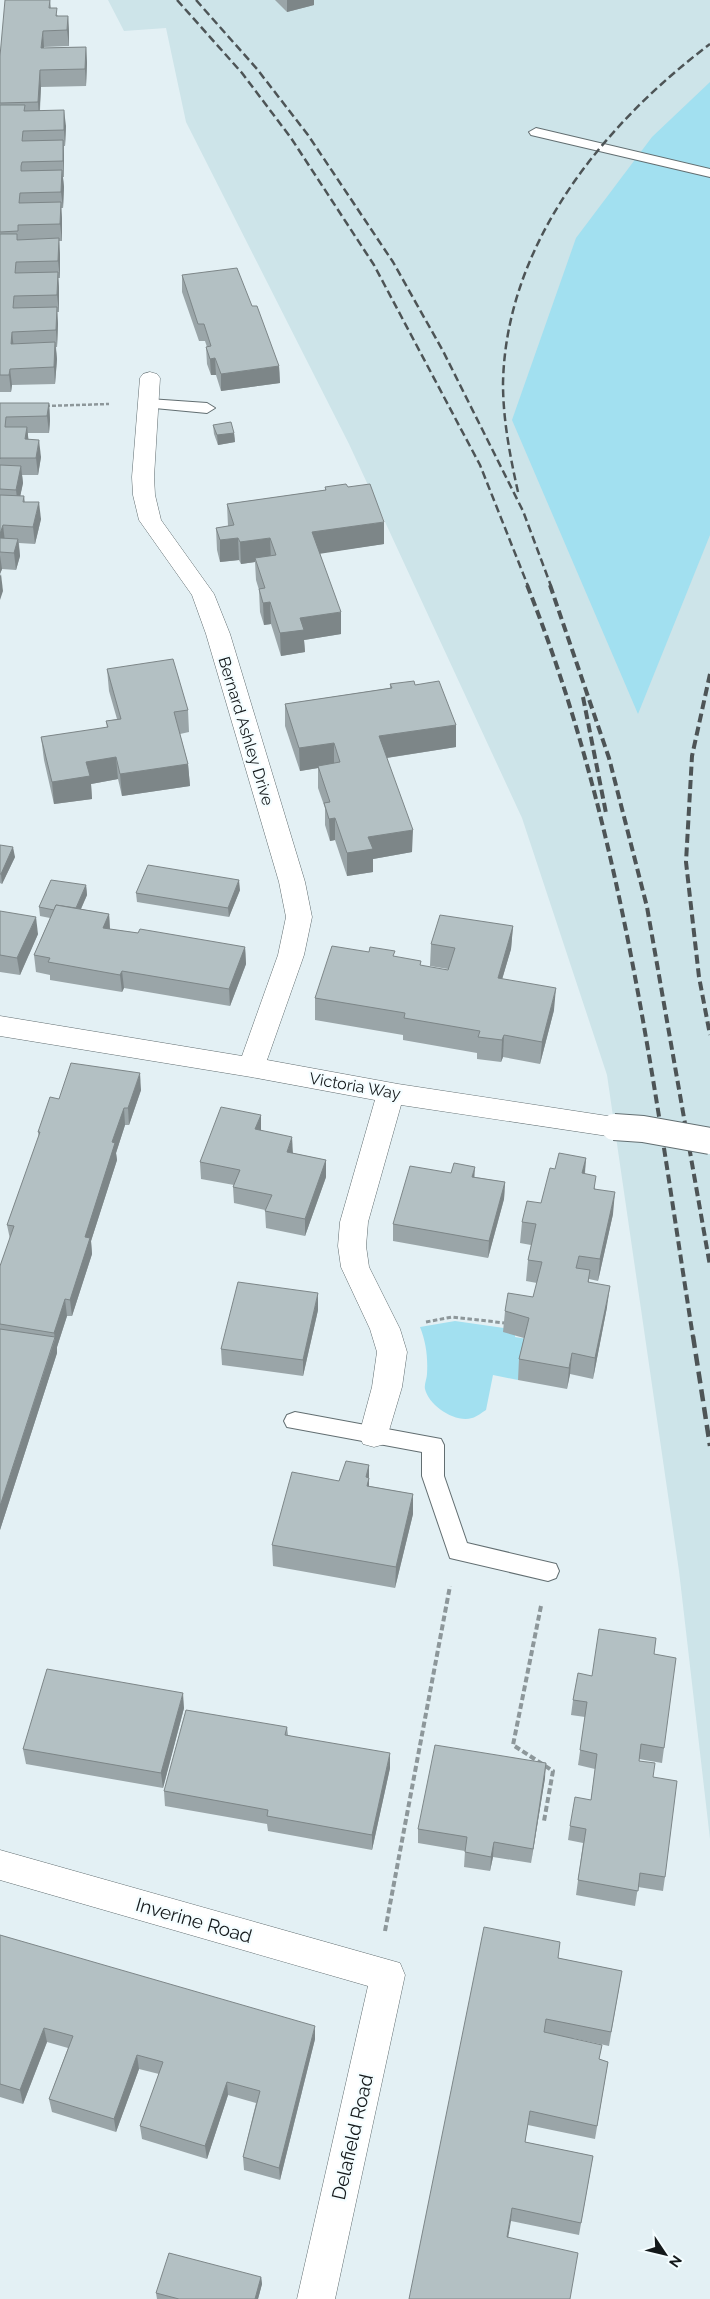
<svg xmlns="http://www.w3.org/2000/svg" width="710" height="2299" viewBox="0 0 710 2299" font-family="Raleway,sans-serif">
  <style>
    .built { fill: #cde4e9 }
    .green { fill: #a2e0f0 }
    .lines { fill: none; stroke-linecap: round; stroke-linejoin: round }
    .lane-casing { stroke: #626e71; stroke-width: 2 }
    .street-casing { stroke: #626e71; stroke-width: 1 }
    .path-far2 { stroke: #8d979a; stroke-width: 2.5; stroke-dasharray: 4 2; stroke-linecap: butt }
    .path-far1 { stroke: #8d979a; stroke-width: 3; stroke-dasharray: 4.5 2.5; stroke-linecap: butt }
    .path { stroke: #8d979a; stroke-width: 4; stroke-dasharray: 6 3; stroke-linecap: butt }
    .lane { fill: #fff; fill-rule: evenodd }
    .street { fill: #fff; fill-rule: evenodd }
    .rail-far2 { stroke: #4d5456; stroke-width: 2.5; stroke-dasharray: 8 4; stroke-linecap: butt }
    .rail-far1 { stroke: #4d5456; stroke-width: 4; stroke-dasharray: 9 4.5; stroke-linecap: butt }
    .rail { stroke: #4d5456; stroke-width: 4.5; stroke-dasharray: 12 6; stroke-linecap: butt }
    .street-bridge-casing { stroke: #626e71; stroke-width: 28; stroke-linecap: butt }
    .street-bridge { stroke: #fff; stroke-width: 26 }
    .wall { fill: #9aa5a8 }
    .shaded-wall { fill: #7d8688 }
    .building { fill: #b3c0c3; stroke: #7d8688 }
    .labels { text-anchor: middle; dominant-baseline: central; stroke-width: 4.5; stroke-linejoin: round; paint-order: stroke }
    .street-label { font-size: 16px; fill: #14191b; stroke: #f4fdff }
    .near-street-label { font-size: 19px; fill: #14191b; stroke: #f4fdff }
  </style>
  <rect width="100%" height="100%" fill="#e3f0f4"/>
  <polygon class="built" points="108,0 710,0 710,1839 679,1571 607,1075 522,818 349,444 186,122 166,28 124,31"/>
  <g class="green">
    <polygon points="710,82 710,535 638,714 512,420 576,238 652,137"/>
    <path d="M 455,1321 L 504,1328 L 515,1335 L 515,1337 L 527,1339 L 518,1380 L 493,1375 L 486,1410 C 482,1412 477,1417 472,1418 C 455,1423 429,1406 425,1389 C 424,1385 427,1378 427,1374 C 428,1357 426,1342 420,1327 Z"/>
  </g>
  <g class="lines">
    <g class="lane-casing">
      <g id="lane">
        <polygon points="536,128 710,169 710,177 531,135 529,132"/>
        <polygon points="149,399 207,403 215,408 207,413 144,407 141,404"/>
        <polygon points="295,1412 441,1439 444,1445 444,1476 467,1543 556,1564 559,1571 556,1578 548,1581 450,1558 422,1476 422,1452 287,1427 284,1421 287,1415"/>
      </g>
    </g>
    <g class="street-casing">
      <g id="street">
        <polygon points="150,372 157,374 160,378 154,477 155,495 161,520 214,594 230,634 305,882 312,917 304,955 267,1060 398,1084 614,1117 624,1120 628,1127 624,1134 614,1137 401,1105 368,1222 366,1246 369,1267 400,1329 407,1352 402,1387 385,1444 374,1447 363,1444 359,1435 372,1387 377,1352 370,1329 341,1267 338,1246 340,1222 375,1100 251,1077 0,1036 0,1016 242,1056 278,955 286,917 279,882 206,634 192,595 139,520 133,495 132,477 140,378 143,374"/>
        <polygon points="0,1850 400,1963 405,1975 335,2299 297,2299 368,1986 0,1880"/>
      </g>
    </g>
    <polyline class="path-far2" points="46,406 109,404"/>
    <polyline class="path-far1" points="426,1322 452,1317 505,1323"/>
    <g class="path">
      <polyline points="541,1606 513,1745 553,1771 544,1821"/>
      <polyline points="385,1931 450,1586"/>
    </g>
    <use href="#lane" class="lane"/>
    <use href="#street" class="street"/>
    <g class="rail-far2">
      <polyline points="177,0 242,73 291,138 374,265 480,465 528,586"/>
      <polyline points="196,0 257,69 308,135 393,262 443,351 523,511 551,586"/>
      <path d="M 518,492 C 510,456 503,420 503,383 C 506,243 604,124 710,44"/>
    </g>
    <g class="rail-far1">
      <path d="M 527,585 C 623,825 653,1083 693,1337"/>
      <polyline points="550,585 609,758 647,907 710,1266"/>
      <polyline points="710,674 692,756 686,862 699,977 710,1035"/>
      <polyline points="583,697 606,813"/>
    </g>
    <polyline class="rail" points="693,1336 710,1446"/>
    <g class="street-bridge-casing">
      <polyline id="street-bridge" points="614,1127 643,1129 710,1141"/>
    </g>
    <use href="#street-bridge" class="street-bridge"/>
  </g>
  <g class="wall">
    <polygon points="50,0 51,8 58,16 68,16 69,32 69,46 44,47 44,48 86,47 87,63 86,86 41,87 40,110 66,126 65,146 64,146 64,177 63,177 64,187 63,208 61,208 62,219 62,241 59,241 60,255 60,278 58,278 59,288 59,312 57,312 58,324 57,347 56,347 57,359 55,384 12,385 11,392 0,392 0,56"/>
    <polygon points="275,0 314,0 314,5 287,12"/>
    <polygon points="182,275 252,306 279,366 280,383 221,391 216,375 211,375 207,364 206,347 207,347 205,341 199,341 182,292"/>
    <polygon points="0,403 49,403 50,420 49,433 28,433 28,439 41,457 38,475 22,475 23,483 20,496 24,496 25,502 41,519 35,544 19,543 20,556 16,570 2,569 0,574"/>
    <polygon points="213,425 234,433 235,442 218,445 214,434"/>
    <polygon points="325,487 348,487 384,544 320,553 341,634 304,640 305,652 281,656 271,624 264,625 260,612 259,590 256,580 255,562 241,564 239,560 220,562 217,550 216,528 228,526 227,504 325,490"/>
    <polygon points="107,669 188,710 189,732 180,734 188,764 190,786 122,796 118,779 91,784 92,799 54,804 44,760 41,737 107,728 106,721 117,719 109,691"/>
    <polygon points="390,684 415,685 456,725 456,747 387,758 412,852 373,859 373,872 347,876 335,840 330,841 325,825 325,808 318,788 318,768 300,771 285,726 285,704 390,688"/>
    <polygon points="0,845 15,857 2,884 0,883"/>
    <polygon points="86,885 87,895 81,909 109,914 110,929 138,933 245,947 246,964 230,1006 124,988 122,992 50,980 50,975 36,972 34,955 50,918 40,916 39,907"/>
    <polygon points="240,890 229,917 137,902 136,893"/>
    <polygon points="0,911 38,934 20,975 0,972"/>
    <polygon points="513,926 511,949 502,979 554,1010 540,1064 503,1057 501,1062 477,1059 477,1053 403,1040 403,1035 315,1020 315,998 369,952 395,957 421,966 448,970 448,969 430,966 431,944"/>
    <polygon points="141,1090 129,1125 125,1125 116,1153 117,1160 91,1241 92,1254 72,1316 67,1316 57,1347 57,1353 0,1530 0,1266 10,1239 7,1225 39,1138 38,1132 59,1099"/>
    <polygon points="261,1115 261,1131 293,1153 326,1160 326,1177 305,1236 266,1228 265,1210 234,1203 233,1187 234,1185 201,1179 200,1162"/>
    <polygon points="586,1158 585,1174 613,1214 598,1281 589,1279 589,1282 607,1307 593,1379 570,1374 567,1389 518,1380 519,1359 524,1338 503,1332 505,1311 533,1297 537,1283 526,1281 528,1260 531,1245 520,1243 522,1222 541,1203 555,1169"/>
    <polygon points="475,1177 505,1182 504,1199 488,1258 393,1241 393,1224"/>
    <polygon points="318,1310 303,1376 222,1365 221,1349"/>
    <polygon points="369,1465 369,1486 413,1494 413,1514 395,1588 273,1566 272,1545"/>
    <polygon points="654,1654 664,1748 662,1763 639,1759 639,1761 653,1777 665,1877 663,1891 638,1887 635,1906 576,1895 583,1843 568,1840 570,1826 591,1800 595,1769 578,1765 585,1717 571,1715 573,1700 592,1676"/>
    <polygon points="184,1708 163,1788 26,1764 23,1749"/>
    <polygon points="287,1727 288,1735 390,1768 372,1850 268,1831 267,1824 165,1806 164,1791"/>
    <polygon points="545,1778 531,1863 493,1857 490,1871 464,1867 465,1851 418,1843 418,1829"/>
    <polygon points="0,1935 315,2039 280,2180 244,2170 243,2157 256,2103 228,2095 207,2159 142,2139 140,2126 159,2074 139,2069 116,2132 52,2112 49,2099 68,2048 47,2042 23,2104 0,2097"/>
    <polygon points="558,1958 622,1971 609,2046 572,2038 599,2059 608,2062 595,2139 528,2125 525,2142 593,2156 579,2235 511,2221 409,2299"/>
    <polygon points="261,2277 262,2284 258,2299 157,2299 156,2293"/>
  </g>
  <g class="shaded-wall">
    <polygon points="287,0 314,0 314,5 287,12"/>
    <polygon points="68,16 69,32 69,46 67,30"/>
    <polygon points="43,31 44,47 43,64 41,48"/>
    <polygon points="86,47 87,63 86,86 85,69"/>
    <polygon points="40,70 41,87 39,119 38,102"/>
    <polygon points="64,110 66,126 65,146 64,130"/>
    <polygon points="63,140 64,156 64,177 63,161"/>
    <polygon points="62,170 64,187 63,208 61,192"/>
    <polygon points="61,202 62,219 62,241 60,224"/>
    <polygon points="59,238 60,255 60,278 58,261"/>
    <polygon points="58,272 59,288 59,312 57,295"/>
    <polygon points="57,307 58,324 57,347 56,330"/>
    <polygon points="12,332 14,349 11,344"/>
    <polygon points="55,342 57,359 55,384 54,367"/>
    <polygon points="215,358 216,375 211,375 210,359"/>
    <polygon points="279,366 280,383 221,391 221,374"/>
    <polygon points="10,369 12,385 11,392 9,375"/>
    <polygon points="49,403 50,420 49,433 47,416"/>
    <polygon points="27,427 29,444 25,439"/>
    <polygon points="234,433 235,442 218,445 217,435"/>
    <polygon points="39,440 41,457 38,475 36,458"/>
    <polygon points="21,466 23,483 18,507 16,490"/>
    <polygon points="39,502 41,519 35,544 33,527"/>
    <polygon points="384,522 384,544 312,555 312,532"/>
    <polygon points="3,525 5,542 0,547 0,534"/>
    <polygon points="238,538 239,560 220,562 220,540"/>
    <polygon points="270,538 271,560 255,558 255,562 241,564 240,542"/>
    <polygon points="18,539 20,556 16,570 14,553"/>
    <polygon points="0,555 2,569 0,574"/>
    <polygon points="1,574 3,591 0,600 0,576"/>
    <polygon points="270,602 271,624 264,625 263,603"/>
    <polygon points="341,612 341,634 304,640 305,652 281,656 280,633 300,618"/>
    <polygon points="456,725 456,747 379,759 379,736"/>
    <polygon points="334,743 334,765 318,766 318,768 300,771 299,748"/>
    <polygon points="116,757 118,779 91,784 92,799 54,804 52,782 86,762"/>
    <polygon points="188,764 190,786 122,796 120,774"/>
    <polygon points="335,818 335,840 330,841 329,819"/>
    <polygon points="413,830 412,852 373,859 373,872 347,876 347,853 368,837"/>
    <polygon points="13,847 15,857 2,884 1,874"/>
    <polygon points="239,880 240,890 229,917 228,908"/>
    <polygon points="86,885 87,895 75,922 74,913"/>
    <polygon points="109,914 110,931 103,928"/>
    <polygon points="36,917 38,934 20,975 17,958"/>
    <polygon points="513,926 511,949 496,1000 498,978"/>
    <polygon points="245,947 246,964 230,1006 229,989"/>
    <polygon points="122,971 124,988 122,992 120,975"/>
    <polygon points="556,988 554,1010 540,1064 542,1042"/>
    <polygon points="504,1035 503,1057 501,1062 502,1040"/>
    <polygon points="140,1073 141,1090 129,1125 128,1108"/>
    <polygon points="124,1108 125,1125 116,1153 117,1160 91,1241 92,1254 72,1316 70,1300 85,1237 112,1142"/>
    <polygon points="261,1115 261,1132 255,1129"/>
    <polygon points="292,1137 293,1154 287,1152"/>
    <polygon points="586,1158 584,1180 582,1173"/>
    <polygon points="326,1160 326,1177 305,1236 305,1219"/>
    <polygon points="475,1167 474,1184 472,1177"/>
    <polygon points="505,1182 504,1199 488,1258 489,1241"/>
    <polygon points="615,1192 613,1214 598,1281 600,1259"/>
    <polygon points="610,1286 607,1307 593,1379 595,1358"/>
    <polygon points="318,1293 318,1310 303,1376 303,1360"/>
    <polygon points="65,1299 67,1316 57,1347 57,1353 0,1530 0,1506 55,1339 54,1333"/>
    <polygon points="572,1353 570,1374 567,1389 569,1368"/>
    <polygon points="369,1465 369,1499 366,1477"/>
    <polygon points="413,1494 413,1514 395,1588 396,1567"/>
    <polygon points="183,1693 184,1708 163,1788 161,1773"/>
    <polygon points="390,1753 390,1768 372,1850 372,1835"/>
    <polygon points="546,1763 545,1778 531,1863 533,1849"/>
    <polygon points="494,1842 493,1857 490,1871 491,1857"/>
    <polygon points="315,2026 315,2039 280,2180 279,2168"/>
    <polygon points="44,2028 47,2042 23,2104 20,2090"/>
    <polygon points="137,2055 139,2069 116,2132 114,2119"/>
    <polygon points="227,2082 228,2095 207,2159 205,2146"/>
    <polygon points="512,2208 511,2221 506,2250 507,2237"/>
    <polygon points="261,2277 262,2284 258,2299 255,2299"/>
  </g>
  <g class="building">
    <polygon points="5,0 50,0 49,8 57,8 56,16 68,16 67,30 43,31 41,48 86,47 85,69 40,70 38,102 0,103 0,56"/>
    <polygon points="0,105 25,105 24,111 64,110 64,130 23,131 22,141 63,140 63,161 22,162 21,166 21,171 62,170 61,192 20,193 19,203 61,202 60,224 18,225 18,231 0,232"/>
    <polygon points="0,234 17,234 17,240 59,238 58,261 16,262 15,273 58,272 57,295 14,296 13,308 57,307 56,330 12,332 11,344 55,342 54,367 10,369 9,375 0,375"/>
    <polygon points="237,268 252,306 257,306 279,366 221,374 215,358 210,359 206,347 211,346 204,324 198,324 182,275"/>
    <polygon points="0,403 49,403 47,416 6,417 5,427 27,427 25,439 39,440 36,458 0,458 0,459"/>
    <polygon points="231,422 234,433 217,435 213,425"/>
    <polygon points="0,465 21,466 16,490 0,489"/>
    <polygon points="346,484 348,487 370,484 384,522 312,532 341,612 300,618 304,630 280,633 270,602 263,603 259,589 265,588 255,558 276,555 270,538 240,542 238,538 220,540 216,528 234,525 227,504 326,490 325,487"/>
    <polygon points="0,495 24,496 23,502 39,502 33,527 3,525 0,534"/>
    <polygon points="0,538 18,539 14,553 0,552"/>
    <polygon points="173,659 188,710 174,712 188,764 120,774 116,757 86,762 90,776 52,782 41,737 108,727 106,721 121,719 107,669"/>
    <polygon points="414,681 415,685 439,681 456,725 379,736 413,830 368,837 373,849 347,853 335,818 329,819 324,803 330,802 318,766 340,762 334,743 299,748 285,704 392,688 390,684"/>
    <polygon points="0,845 13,847 1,874 0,874"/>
    <polygon points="148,865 239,880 228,908 136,893"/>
    <polygon points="51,880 86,885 76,908 56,905 54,910 39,907"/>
    <polygon points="56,905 109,914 103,928 138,933 140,929 245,947 229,989 122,971 120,975 48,962 50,958 34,955"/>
    <polygon points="0,911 36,917 17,958 0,955"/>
    <polygon points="440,915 513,926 498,978 556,988 542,1042 504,1035 502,1040 478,1037 480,1031 404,1018 405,1013 315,998 332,946 369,952 370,947 395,951 393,956 421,961 420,965 448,970 455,948 431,944"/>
    <polygon points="71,1063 140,1073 128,1108 124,1108 112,1142 115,1143 85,1237 90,1238 70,1300 65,1299 54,1333 0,1324 0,1266 14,1226 7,1225 40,1132 38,1132 50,1097 59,1099"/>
    <polygon points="221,1107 261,1115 255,1129 292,1137 287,1152 326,1160 305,1219 265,1211 272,1195 233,1187 240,1170 200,1162"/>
    <polygon points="559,1153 586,1158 582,1173 596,1176 594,1189 615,1192 600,1259 579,1256 576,1268 590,1270 588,1282 610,1286 595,1358 572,1353 569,1368 519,1359 529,1318 505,1311 508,1293 533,1297 542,1262 528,1260 536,1224 522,1222 527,1201 541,1203 550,1168 555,1169"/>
    <polygon points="454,1163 475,1167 472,1177 505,1182 489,1241 393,1224 410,1166 451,1173"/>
    <polygon points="238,1282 318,1293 303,1360 221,1349"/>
    <polygon points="0,1329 55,1337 0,1506"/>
    <polygon points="346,1461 369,1465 366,1477 369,1478 367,1486 413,1494 396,1567 272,1545 292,1472 339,1481"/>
    <polygon points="599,1629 656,1638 654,1654 676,1658 664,1748 641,1744 639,1761 655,1763 653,1777 677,1781 665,1877 640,1873 638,1891 578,1880 586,1829 570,1826 575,1797 591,1800 597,1754 580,1750 587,1702 573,1700 578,1673 592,1676"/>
    <polygon points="47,1669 183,1693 161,1773 23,1749"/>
    <polygon points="186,1710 287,1727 285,1735 390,1753 372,1835 267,1816 268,1810 164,1791"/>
    <polygon points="435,1745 546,1763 533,1849 494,1842 491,1857 465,1852 467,1837 418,1829"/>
    <polygon points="484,1927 560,1942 558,1958 622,1971 611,2032 546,2019 544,2032 602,2045 599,2059 608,2062 597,2126 530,2111 525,2142 593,2156 581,2223 512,2208 507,2237 578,2253 570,2299 409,2299"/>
    <polygon points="0,1935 315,2026 279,2168 243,2157 260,2091 227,2082 205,2146 140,2126 163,2062 137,2055 114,2119 49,2099 73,2036 44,2028 20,2090 0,2084"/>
    <polygon points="169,2253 261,2277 255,2299 179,2299 156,2293"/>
  </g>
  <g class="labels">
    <g class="street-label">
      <text transform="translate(246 731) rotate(73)">Bernard Ashley Drive</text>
      <text transform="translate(355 1086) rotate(10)">Victoria Way</text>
    </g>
    <g class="near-street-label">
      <text transform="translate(194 1920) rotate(16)">Inverine Road</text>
      <text transform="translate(352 2137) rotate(-77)">Delafield Road</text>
    </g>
  </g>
  <g transform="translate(665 2254) rotate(125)" stroke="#f4fdff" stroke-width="4" paint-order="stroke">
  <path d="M0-4L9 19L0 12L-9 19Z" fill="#14191b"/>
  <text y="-8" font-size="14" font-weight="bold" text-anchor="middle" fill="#14191b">N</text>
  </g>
</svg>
